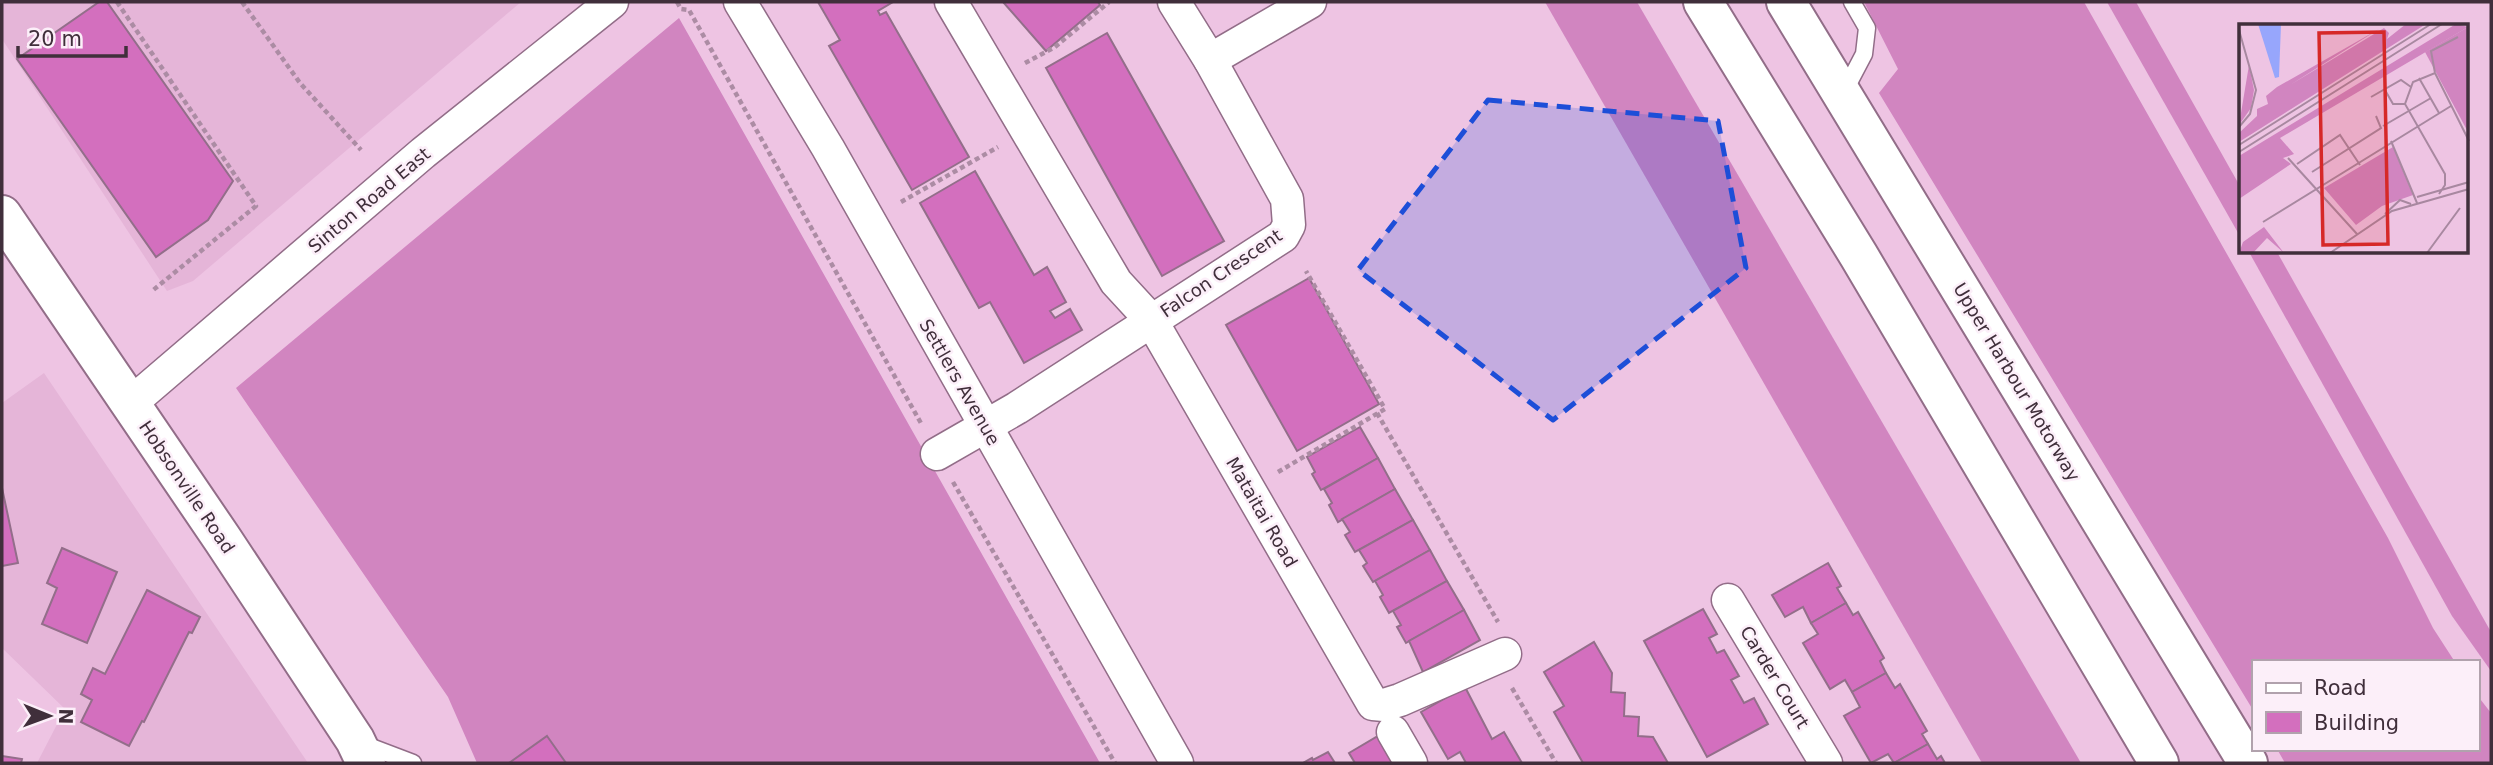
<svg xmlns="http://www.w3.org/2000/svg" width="2493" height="765" viewBox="0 0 2493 765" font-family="'DejaVu Sans',sans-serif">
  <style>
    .built { fill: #e5b5d8 }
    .grass { fill: #d185c0 }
    .building { fill: #d36fbe; stroke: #936e8a; stroke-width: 2 }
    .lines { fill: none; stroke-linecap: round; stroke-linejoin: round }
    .service-casing { stroke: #926d88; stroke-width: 19 }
    .minor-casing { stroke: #926d88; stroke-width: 35 }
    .secondary-casing { stroke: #926d88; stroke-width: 42 }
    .motorway-casing { stroke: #926d88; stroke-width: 42 }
    .path { stroke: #ac8ca4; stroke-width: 4.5; stroke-dasharray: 5 3.5; stroke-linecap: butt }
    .service { stroke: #fff; stroke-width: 16 }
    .minor { stroke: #fff; stroke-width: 32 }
    .secondary { stroke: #fff; stroke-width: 38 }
    .motorway { stroke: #fff; stroke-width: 38 }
    .marked { fill: #1d4ed8; fill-opacity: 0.2; stroke: #1d4ed8; stroke-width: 5; stroke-dasharray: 14 9; stroke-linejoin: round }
    .labels { text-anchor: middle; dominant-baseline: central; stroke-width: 5; stroke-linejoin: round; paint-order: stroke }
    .street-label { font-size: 18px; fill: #402f3b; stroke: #fceff9 }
    .inset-road { fill: none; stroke: #a888a0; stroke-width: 2 }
    .view { fill: #d62828; fill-opacity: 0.15; stroke: #d62828; stroke-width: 3.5 }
    .inset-edge { fill: none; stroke: #402f3b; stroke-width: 3.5 }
  </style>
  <rect width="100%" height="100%" fill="#eec4e3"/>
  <g class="built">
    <polygon points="2,2 521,2 193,281 167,291 2,39"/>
    <polygon points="44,373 308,763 37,763 65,709 2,648 2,403"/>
  </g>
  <g class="grass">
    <polygon points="1545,2 1637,2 2081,763 1982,763"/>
    <polygon points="1864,2 2084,2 2388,538 2433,628 2455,662 2253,662 2253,710 1879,93 1898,69"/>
    <polygon points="2107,2 2136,2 2241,188 2241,238"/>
    <polygon points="679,18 1100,763 477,763 448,697 236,388"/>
    <polygon points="2249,252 2277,252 2491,632 2491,671 2452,616"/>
    <polygon points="2477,695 2491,713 2491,763 2285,763 2277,749 2477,749"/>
  </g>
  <g class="building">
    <polygon points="99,2 107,2 233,181 208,220 156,257 17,59"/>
    <polygon points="818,2 893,2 878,11 880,15 886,12 969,157 912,190 829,46 840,40"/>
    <polygon points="1003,2 1098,2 1100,5 1046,51"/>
    <polygon points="1107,33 1224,241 1162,276 1046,68"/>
    <polygon points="975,171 1034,275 1047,267 1066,302 1050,311 1055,318 1070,309 1082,330 1024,363 990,302 979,308 920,203"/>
    <polygon points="1309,278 1379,404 1297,451 1226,325"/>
    <polygon points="1360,427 1378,458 1321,490 1312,474 1315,472 1307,457"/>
    <polygon points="1378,458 1395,489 1338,522 1329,505 1332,503 1324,489"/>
    <polygon points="2,488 18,563 2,566"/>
    <polygon points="1395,489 1413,520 1355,552 1345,535 1350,532 1342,519"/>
    <polygon points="1413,520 1430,550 1373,582 1363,566 1367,563 1359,550"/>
    <polygon points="62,548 117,572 87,643 42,624 57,588 47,583"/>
    <polygon points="1430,550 1447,581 1389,613 1380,597 1383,595 1375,581"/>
    <polygon points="1828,563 1841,586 1837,588 1846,603 1811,623 1803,607 1785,617 1772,595"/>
    <polygon points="1447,581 1464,610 1406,643 1397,627 1401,625 1393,611"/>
    <polygon points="147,590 200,617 192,633 189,632 144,722 142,721 129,746 81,722 92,700 81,694 93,668 105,674"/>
    <polygon points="1846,603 1853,615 1858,612 1884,658 1880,661 1886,673 1852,692 1845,680 1830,689 1803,643 1818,634 1811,623"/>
    <polygon points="1703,609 1717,634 1709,638 1717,653 1724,650 1739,676 1731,680 1744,703 1754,698 1768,724 1707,757 1644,641"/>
    <polygon points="1464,610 1480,640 1423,672 1409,641"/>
    <polygon points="1594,642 1612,673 1611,692 1625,693 1624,716 1639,717 1638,736 1653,737 1668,763 1583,763 1554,712 1564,706 1544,672"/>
    <polygon points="1886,673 1895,688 1900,684 1927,731 1922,734 1928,744 1894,763 1888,754 1871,763 1844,716 1860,707 1852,692"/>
    <polygon points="1465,687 1492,739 1504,732 1522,763 1466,763 1460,752 1448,759 1421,712"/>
    <polygon points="547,736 566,763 509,763"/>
    <polygon points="1378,736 1393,763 1355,763 1349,753"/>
    <polygon points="1928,744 1937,759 1941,756 1945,763 1894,763"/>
    <polygon points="1328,752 1335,763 1303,763 1312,758 1313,760"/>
    <polygon points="2,756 22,759 21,763 2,763"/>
  </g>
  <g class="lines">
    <g class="service-casing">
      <g id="service">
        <polyline points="1844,92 1864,54 1867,28 1852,2"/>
        <polyline points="363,744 413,763"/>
      </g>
    </g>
    <g class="minor-casing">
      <g id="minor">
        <polyline points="740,2 828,148 1177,763"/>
        <polyline points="951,2 1116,282 1151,320 1373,704 1384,705 1400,700 1505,654"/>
        <polyline points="1210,60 1310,2"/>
        <polyline points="131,403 423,153 612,2"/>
        <polyline points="937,454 1017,408 1283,236 1289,225 1287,199 1210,60 1174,2"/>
        <polyline points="1728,600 1826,763"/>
        <polyline points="1393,732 1411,763"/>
      </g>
    </g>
    <g class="secondary-casing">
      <polyline id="secondary" points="2,215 223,540 355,740 366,763"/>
    </g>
    <g class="motorway-casing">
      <g id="motorway">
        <polyline points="1703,2 1859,256 2159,763"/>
        <polyline points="1786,2 2248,763"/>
      </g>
    </g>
    <g class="path">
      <polyline points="117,2 256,206 152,291"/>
      <polyline points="242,2 300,83 361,150"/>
      <polyline points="677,2 681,9 689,10 922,425"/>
      <polyline points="1025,63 1055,47 1109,2"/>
      <polyline points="901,202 998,147"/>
      <polyline points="1377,413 1498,622"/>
      <polyline points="1278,472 1385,409 1306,271"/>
      <polyline points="953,482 1115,763"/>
      <polyline points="1512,688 1556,763"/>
    </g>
    <use href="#service" class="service"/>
    <use href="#minor" class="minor"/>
    <use href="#secondary" class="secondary"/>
    <use href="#motorway" class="motorway"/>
  </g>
  <path class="marked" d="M 1488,100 L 1718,121 L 1746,268 L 1553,420 L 1358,270 Z"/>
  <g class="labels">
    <g class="street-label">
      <text transform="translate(369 200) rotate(-40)">Sinton Road East</text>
      <text transform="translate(1221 273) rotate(-34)">Falcon Crescent</text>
      <text transform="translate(960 382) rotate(60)">Settlers Avenue</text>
      <text transform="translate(2017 382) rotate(59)">Upper Harbour Motorway</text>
      <text transform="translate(187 487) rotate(56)">Hobsonville Road</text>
      <text transform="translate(1262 512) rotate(60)">Mataitai Road</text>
      <text transform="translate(1775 677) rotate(59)">Carder Court</text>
    </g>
  </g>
  <g transform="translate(2239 24)">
    <rect width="229" height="229" fill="#eec4e3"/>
    <path d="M 167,0 L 187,0 L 0,118 L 0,109 L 18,92 L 18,85 L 29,80 L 27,72 L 38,63 L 140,5 L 51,61 L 145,4 L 150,9 L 148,15 ZM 217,0 L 229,3 L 41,114 L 55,130 L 44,134 L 52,140 L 0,175 L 0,132 ZM 10,41 L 15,66 L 12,84 L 0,101 ZM 154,123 L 174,171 L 143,182 L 117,201 L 85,164 ZM 25,203 L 45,229 L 28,214 L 14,229 L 0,229 L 4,218 Z" fill="#d185c0"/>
    <path d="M 229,3 L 229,108 L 186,28 Z" fill="#d185c0"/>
    <path d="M 19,0 L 42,0 L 40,53 L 36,54 Z" fill="#97a6fc"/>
    <path class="inset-road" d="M 0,6 L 17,66 L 11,90 L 0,103M 196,49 L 192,27 L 219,13M 180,54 L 200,89M 146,66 L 154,80 L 166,80M 132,73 L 162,56 L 172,63M 144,102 L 192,74M 152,117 L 178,179M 0,121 L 192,0M 0,128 L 203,0M 49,134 L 118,210M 58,140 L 101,111 L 121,141M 73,148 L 142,104 L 137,92M 200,170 L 206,161 L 206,150 L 166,80 L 174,58 L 196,49 L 230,117M 178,173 L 230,158M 146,190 L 161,176 L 172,180M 24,198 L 212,82M 91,229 L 153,187 L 230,165M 188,229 L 221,184"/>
    <path class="view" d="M 145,8 L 149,220 L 84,221 L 80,9 Z"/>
    <rect width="229" height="229" class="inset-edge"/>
  </g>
  <rect width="2493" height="765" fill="none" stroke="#402f3b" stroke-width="7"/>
  <rect x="2252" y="660" width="228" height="91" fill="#fceff9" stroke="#b1a2ad" stroke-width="2"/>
  <rect x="2266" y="683" width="35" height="10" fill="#ffffff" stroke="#b1a2ad" stroke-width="2"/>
  <text x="2314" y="695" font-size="21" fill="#402f3b">Road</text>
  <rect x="2266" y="712" width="35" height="21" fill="#d36fbe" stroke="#b1a2ad" stroke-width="2"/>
  <text x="2314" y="730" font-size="21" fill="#402f3b">Building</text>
  <g transform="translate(49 716) rotate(91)" stroke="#fceff9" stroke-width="5" paint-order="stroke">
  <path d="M0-5L12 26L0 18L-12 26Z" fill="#402f3b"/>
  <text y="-10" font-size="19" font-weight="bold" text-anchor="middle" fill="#402f3b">N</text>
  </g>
  <path d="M18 46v10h108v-10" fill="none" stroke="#402f3b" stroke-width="3.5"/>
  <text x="28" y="46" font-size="21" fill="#402f3b" stroke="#fceff9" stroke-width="5" paint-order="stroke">20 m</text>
</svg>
